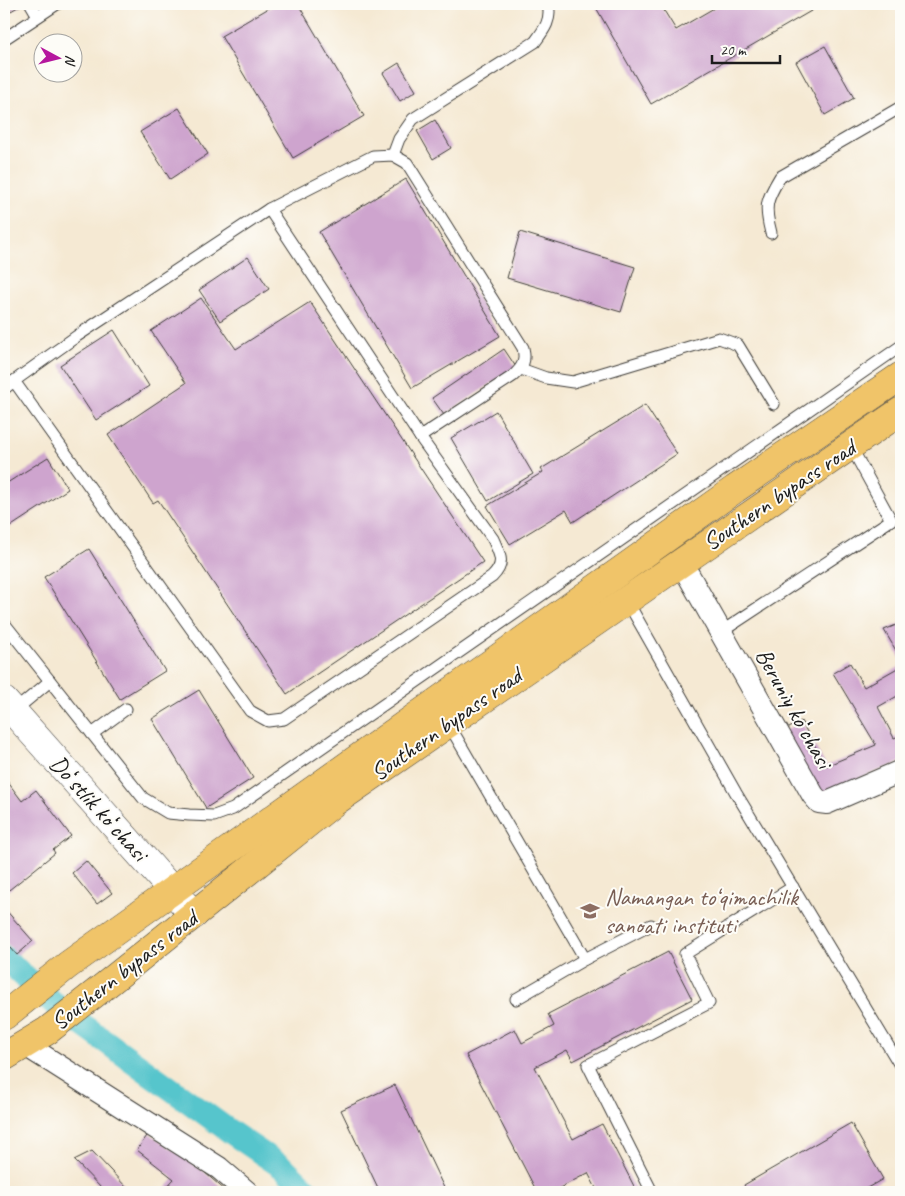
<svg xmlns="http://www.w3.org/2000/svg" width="905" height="1196" viewBox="0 0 905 1196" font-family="Caveat,sans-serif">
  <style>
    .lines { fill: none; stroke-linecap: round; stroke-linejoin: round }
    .canal { stroke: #57c5cc; stroke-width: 24 }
    .building { fill: #cea4ce }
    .service-casing { stroke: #3d3b37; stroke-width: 13 }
    .minor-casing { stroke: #3d3b37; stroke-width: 24 }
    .tertiary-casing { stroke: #3d3b37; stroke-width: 29 }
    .trunk-casing { stroke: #3d3b37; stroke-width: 29 }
    .service { stroke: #fff; stroke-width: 11 }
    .minor { stroke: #fff; stroke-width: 22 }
    .tertiary { stroke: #fff; stroke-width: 28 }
    .trunk { stroke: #f0c469; stroke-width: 28 }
    .labels { text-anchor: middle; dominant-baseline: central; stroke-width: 4; stroke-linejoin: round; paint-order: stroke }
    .street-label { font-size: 24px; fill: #1c1c1c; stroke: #fdfcf7 }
    .education-label { font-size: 24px; fill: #785e54; stroke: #fdfcf7; text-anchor: start }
  </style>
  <rect width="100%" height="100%" fill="#fdfcf7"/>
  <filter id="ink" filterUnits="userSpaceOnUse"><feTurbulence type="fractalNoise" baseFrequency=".02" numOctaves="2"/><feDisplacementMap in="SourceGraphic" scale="10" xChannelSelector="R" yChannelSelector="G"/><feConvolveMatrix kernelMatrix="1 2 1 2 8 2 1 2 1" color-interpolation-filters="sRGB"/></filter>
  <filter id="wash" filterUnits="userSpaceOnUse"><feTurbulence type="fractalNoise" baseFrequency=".0096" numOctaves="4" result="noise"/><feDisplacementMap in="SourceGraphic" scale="20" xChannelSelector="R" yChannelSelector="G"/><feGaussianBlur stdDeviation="1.12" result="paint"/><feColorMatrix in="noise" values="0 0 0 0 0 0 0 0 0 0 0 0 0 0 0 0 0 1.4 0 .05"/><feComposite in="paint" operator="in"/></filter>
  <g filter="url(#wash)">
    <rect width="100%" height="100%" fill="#f5e9d3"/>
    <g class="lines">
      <polyline class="canal" points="4,958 58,1007 232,1133 285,1169 309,1192"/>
    </g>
    <g id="blocks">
      <g class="building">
        <polygon points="4,4 23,4 4,15"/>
        <polygon points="276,4 298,4 364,116 293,158 221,36"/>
        <polygon points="594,4 660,4 676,30 721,4 823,4 651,104"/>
        <polygon points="825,46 854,98 825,115 796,62"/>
        <polygon points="399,63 416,91 400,101 383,73"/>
        <polygon points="179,108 208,154 170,179 140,132"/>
        <polygon points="435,120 451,148 433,159 417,131"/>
        <polygon points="406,179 500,336 412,388 319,232"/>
        <polygon points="520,232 635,267 621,312 507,278"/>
        <polygon points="248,257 269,289 220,321 199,290"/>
        <polygon points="201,298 236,349 310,302 483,562 287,694 158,500 153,503 108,435 186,383 151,331"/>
        <polygon points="114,330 149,386 96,420 60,365"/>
        <polygon points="504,349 516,367 444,415 432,398"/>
        <polygon points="645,405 677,454 573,522 566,510 510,544 487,506 543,472 541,469"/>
        <polygon points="496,411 533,474 488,501 451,438"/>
        <polygon points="48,457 68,489 7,529 4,524 4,477 7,483"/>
        <polygon points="89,549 165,671 120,699 44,577"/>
        <polygon points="901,623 901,659 884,630"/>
        <polygon points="850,663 864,687 901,666 901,694 878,707 894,738 901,735 901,762 819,794 784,731 801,721 826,766 876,745 833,673"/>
        <polygon points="199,690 253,778 206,808 152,719"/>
        <polygon points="4,777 22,801 36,790 71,836 53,850 55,853 4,894"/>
        <polygon points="86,861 112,893 97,904 72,873"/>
        <polygon points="4,908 33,941 17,955 4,940"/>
        <polygon points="668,952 692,999 573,1061 567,1050 535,1067 573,1139 602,1124 637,1192 598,1192 588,1173 552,1192 537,1192 466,1055 515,1029 522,1043 554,1026 548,1014"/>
        <polygon points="395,1085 446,1192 380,1192 341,1110"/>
        <polygon points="851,1123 883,1179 860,1192 748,1192 744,1185"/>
        <polygon points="149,1133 203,1171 227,1192 162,1192 174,1179 137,1150"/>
        <polygon points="92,1151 128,1189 124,1192 105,1192 74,1160"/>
      </g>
    </g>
  </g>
  <g filter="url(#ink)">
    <use href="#blocks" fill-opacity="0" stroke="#3d3b37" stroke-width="1"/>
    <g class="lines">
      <g class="service-casing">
        <g id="service">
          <polyline points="31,4 38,16"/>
          <polyline points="4,39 57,4"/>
          <path d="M 393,155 L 399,139 L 413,119 L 535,42 C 544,30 552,20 548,4"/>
          <path d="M 269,209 L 373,156 L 393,155 L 407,163 L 523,348 C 526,361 523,367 513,376 L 420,437"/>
          <path d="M 771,233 C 764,206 766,200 780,177 L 901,107"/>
          <polyline points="521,369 546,378 573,382 719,338 738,345 774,404"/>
          <path d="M 4,389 L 14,381 L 77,336 L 269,209 L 420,437 L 493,539 C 500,555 506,563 492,577 L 284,719 L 268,721 L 250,711 L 14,381"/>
          <polyline points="626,599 736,793 901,1067"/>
          <polyline points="4,623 143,798 168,813 189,815 214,816 233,809 901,346"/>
          <polyline points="721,632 891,520 850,445"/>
          <polyline points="13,712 50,681"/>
          <polyline points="448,723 585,959 651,925"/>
          <polyline points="92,734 126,709"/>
          <polyline points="516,999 585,959"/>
          <polyline points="652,1192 588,1065 709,1003 685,954 793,887"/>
        </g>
      </g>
      <g class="minor-casing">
        <g id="minor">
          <polyline points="681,562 813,795 819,802 827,803 901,771"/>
          <polyline points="24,1044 219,1168 247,1192"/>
        </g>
      </g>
      <g class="tertiary-casing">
        <polyline id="tertiary" points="4,701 194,915"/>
      </g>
      <g class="trunk-casing">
        <g id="trunk">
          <polyline points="4,1016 68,965 735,489 901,376"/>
          <polyline points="4,1057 47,1031 102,988 333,803 901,411"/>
        </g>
      </g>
      <use href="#service" class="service"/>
      <use href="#minor" class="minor"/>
      <use href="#tertiary" class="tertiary"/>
      <use href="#trunk" class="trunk"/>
    </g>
  </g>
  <defs>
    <g id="university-bare" transform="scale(1.5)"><path d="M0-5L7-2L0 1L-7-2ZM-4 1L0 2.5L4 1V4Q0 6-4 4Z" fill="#8d6e63" stroke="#fdfcf7" stroke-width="2.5" paint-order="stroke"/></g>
  </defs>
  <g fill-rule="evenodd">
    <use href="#university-bare" x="590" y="911"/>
  </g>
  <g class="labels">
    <g class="street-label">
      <text transform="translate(779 495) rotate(-34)">Southern bypass road</text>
      <text transform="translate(794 708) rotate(61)">Beruniy koʻchasi</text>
      <text transform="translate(446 724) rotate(-35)">Southern bypass road</text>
      <text transform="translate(99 808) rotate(48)">Doʻstlik koʻchasi</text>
      <text transform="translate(124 970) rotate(-38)">Southern bypass road</text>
    </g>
    <g class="education-label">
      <text x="605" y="897">Namangan to‘qimachilik<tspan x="605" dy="28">sanoati instituti</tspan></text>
    </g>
  </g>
  <rect width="905" height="1196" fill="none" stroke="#fdfcf7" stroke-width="20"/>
  <g transform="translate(58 58) rotate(97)"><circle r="24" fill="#fdfcf7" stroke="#a3a29f"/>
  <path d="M0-4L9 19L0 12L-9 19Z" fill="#b5179e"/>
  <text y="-8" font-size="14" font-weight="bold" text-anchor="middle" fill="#1c1c1c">N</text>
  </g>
  <path d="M712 55v8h68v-8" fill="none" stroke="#1c1c1c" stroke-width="2.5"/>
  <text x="720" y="55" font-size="15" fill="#1c1c1c" stroke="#fdfcf7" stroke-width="4" paint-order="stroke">20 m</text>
</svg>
